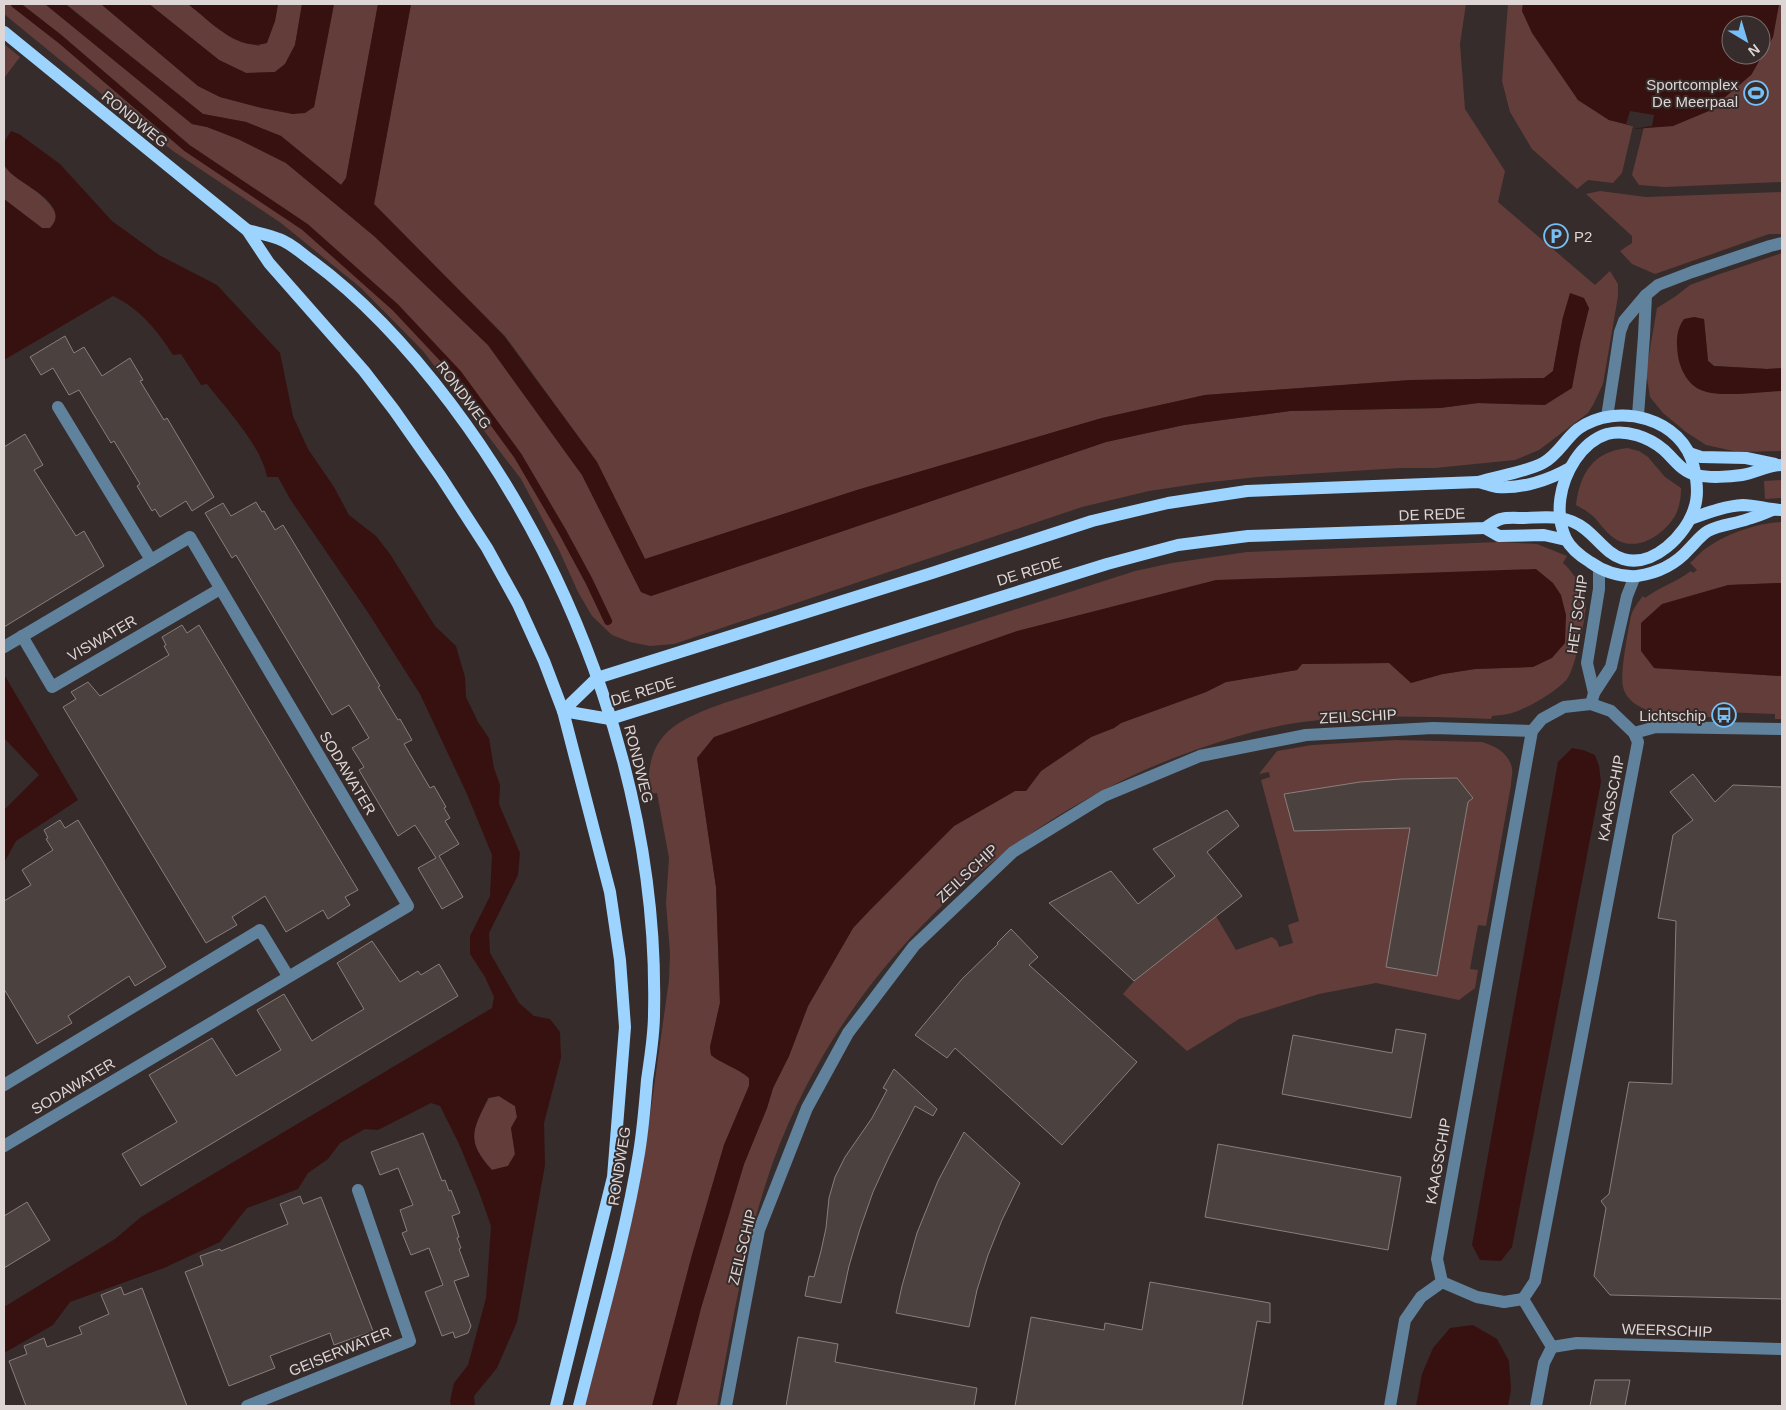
<svg xmlns="http://www.w3.org/2000/svg" width="1786" height="1410" viewBox="0 0 1786 1410" font-family="Helvetica,sans-serif">
  <style>
    .green { fill: #633d3a }
    .water { fill: #371110; fill-rule: evenodd }
    .pier { fill: #362c2b }
    .lines { fill: none; stroke-linecap: round; stroke-linejoin: round }
    .stream { stroke: #371110; stroke-width: 8 }
    .building { fill: #4b413f; stroke: #8a7e7d }
    .minor { stroke: #61829c; stroke-width: 12 }
    .major { stroke: #9dd4ff; stroke-width: 12 }
    .labels { text-anchor: middle; dominant-baseline: central; stroke-width: 4; stroke-linejoin: round; paint-order: stroke }
    .poi-label { font-size: 15px; fill: #ddd6d5; stroke: #362c2b; text-anchor: end }
    .street-label { font-size: 15px; fill: #ddd6d5; stroke: #362c2b }
  </style>
  <rect width="100%" height="100%" fill="#362c2b"/>
  <g class="green">
    <polygon points="4,4 45,4 192,124 207,127 238,139 286,163 374,236 488,345 582,475 641,592 651,596 1106,442 1184,425 1290,411 1440,408 1478,403 1545,405 1581,340 1589,308 1563,317 1553,371 1544,378 1411,380 1205,395 1102,418 857,490 645,559 597,462 505,336 374,204 411,4 1466,4 1460,44 1465,109 1505,171 1498,202 1595,285 1610,271 1618,284 1618,296 1603,384 1593,405 1588,413 1539,450 1515,460 1435,468 1400,468 1258,477 1202,483 1149,491 1082,507 674,644 650,646 630,642 612,635 592,616 578,592 559,550 521,479 423,351 361,288 281,223 173,151 136,122 4,14"/>
    <polygon points="66,4 101,4 198,86 220,97 262,108 293,114 314,107 334,4 378,4 346,179 341,185 281,136 246,122 203,114"/>
    <polygon points="149,4 188,4 221,30 241,42 259,46 275,21 278,4 302,4 295,45 285,64 275,72 246,73 219,60"/>
    <polygon points="1508,4 1523,4 1522,11 1578,100 1609,120 1633,126 1622,173 1613,183 1588,180 1577,189 1532,149 1510,112 1502,81"/>
    <polygon points="1779,4 1782,4 1782,182 1665,187 1639,185 1632,175 1644,127 1673,126 1751,75 1773,37"/>
    <polygon points="4,44 20,57 4,78"/>
    <path d="M 4,164 C 13,177 64,204 55,222 C 54,225 52,226 50,228 L 42,228 L 4,199 Z"/>
    <polygon points="1600,191 1646,197 1782,192 1782,234 1769,234 1655,274 1632,264 1620,251 1632,243 1632,236 1586,194"/>
    <polygon points="1782,253 1782,368 1767,369 1714,366 1708,361 1704,320 1694,317 1701,390 1719,394 1782,391 1782,451 1738,452 1706,445 1686,432 1663,413 1650,397 1646,372 1657,308 1676,296 1690,285 1717,275"/>
    <path d="M 1627,448 L 1639,451 L 1648,457 L 1665,477 L 1681,488 C 1681,497 1680,505 1676,514 C 1665,534 1639,552 1617,540 C 1607,534 1602,526 1595,518 C 1589,512 1583,509 1576,505 C 1580,473 1593,452 1627,448 Z"/>
    <polygon points="1782,480 1782,498 1765,499 1764,481"/>
    <path d="M 1782,522 L 1782,583 L 1728,585 L 1654,668 L 1782,676 L 1782,719 L 1775,719 L 1775,714 L 1721,712 L 1721,717 L 1653,717 L 1651,711 C 1639,708 1626,700 1623,687 C 1620,674 1628,630 1631,616 C 1633,609 1638,602 1643,596 L 1645,598 C 1659,587 1677,582 1691,571 L 1693,573 L 1697,570 L 1690,563 C 1696,558 1701,551 1708,547 C 1728,533 1758,523 1782,522 Z"/>
    <path d="M 1500,542 L 1537,544 L 1567,556 L 1563,563 C 1571,569 1576,581 1583,585 C 1584,591 1585,598 1586,604 C 1586,617 1575,669 1567,679 C 1559,689 1535,704 1522,709 C 1513,714 1502,715 1492,716 L 1491,719 C 1431,717 1371,714 1311,721 C 1273,725 1234,737 1198,749 C 1005,816 843,969 773,1162 C 745,1241 732,1324 717,1406 L 676,1406 L 701,1308 L 744,1164 L 767,1108 L 773,1088 L 789,1056 L 808,1006 L 853,928 L 870,910 L 954,826 L 1015,791 L 1026,791 L 1041,771 L 1091,737 L 1114,728 L 1121,723 L 1206,692 L 1226,682 L 1297,670 L 1302,664 L 1389,663 L 1443,674 L 1475,669 L 1533,667 L 1566,615 L 697,758 L 716,887 L 720,1003 L 710,1047 L 711,1055 C 722,1064 738,1068 749,1078 L 749,1086 L 724,1145 L 692,1255 L 652,1406 L 584,1406 L 645,1151 L 669,980 L 670,953 L 666,903 L 669,858 L 657,793 L 649,794 C 645,734 675,721 724,703 L 1135,571 L 1172,563 L 1247,552 Z"/>
    <path d="M 1396,740 L 1482,742 C 1495,746 1509,753 1512,768 C 1513,773 1511,780 1511,785 L 1486,926 L 1478,925 L 1470,969 L 1478,970 L 1475,988 L 1459,1000 L 1376,983 L 1319,994 L 1239,1019 L 1187,1051 L 1123,994 L 1134,981 L 1216,916 L 1236,950 L 1272,937 L 1277,941 L 1279,947 L 1293,943 L 1288,925 L 1299,921 L 1261,780 L 1270,777 L 1269,772 L 1259,774 L 1277,751 L 1312,745 Z"/>
    <path d="M 499,1096 L 515,1106 L 517,1117 L 511,1128 L 515,1154 L 508,1166 L 492,1170 C 465,1140 472,1130 489,1098 Z"/>
  </g>
  <g class="water">
    <polygon points="45,4 65,4 203,114 246,122 281,136 341,185 346,178 378,4 411,4 374,204 504,336 597,462 645,559 857,490 1102,418 1205,395 1411,380 1544,378 1553,371 1563,317 1570,293 1584,298 1589,308 1581,340 1572,388 1545,405 1478,403 1440,408 1290,411 1184,425 1106,442 651,596 641,592 582,475 488,345 374,236 286,163 238,139 207,127 192,124"/>
    <polygon points="101,4 149,4 219,60 246,73 275,72 285,64 295,45 302,4 334,4 314,107 305,113 293,114 262,108 220,97 198,86"/>
    <path d="M 188,4 L 278,4 L 275,21 L 267,43 C 237,52 210,21 188,4 Z"/>
    <path d="M 1523,4 L 1779,4 L 1773,37 L 1751,75 L 1709,111 L 1673,126 L 1633,129 L 1633,126 L 1609,120 L 1578,100 L 1532,33 L 1522,11 ZM 1731,25 L 1761,25 L 1761,55 L 1731,55 Z"/>
    <path d="M 11,131 L 19,134 L 60,164 L 112,221 L 159,255 L 217,285 L 280,353 L 293,416 L 308,449 L 334,487 L 349,515 L 376,536 L 390,554 L 435,626 L 456,646 L 465,677 L 466,697 L 478,722 L 489,738 L 494,768 L 500,785 L 499,804 L 520,853 L 518,875 L 489,933 L 490,953 L 519,1003 L 534,1016 L 550,1019 L 560,1032 L 561,1058 L 544,1123 L 545,1165 L 517,1322 L 497,1368 L 474,1396 L 475,1406 L 451,1406 L 450,1401 L 454,1383 L 468,1365 L 486,1298 L 491,1226 L 479,1192 L 459,1144 L 440,1106 L 431,1103 L 378,1130 L 365,1129 L 340,1143 L 328,1159 L 308,1173 L 298,1189 L 247,1208 L 220,1242 L 164,1268 L 70,1302 L 53,1325 L 4,1353 L 4,1307 L 115,1239 L 141,1217 L 492,1008 L 494,997 L 485,977 L 470,954 L 470,936 L 490,896 L 492,855 L 467,794 L 420,694 L 367,611 L 290,499 L 278,477 L 267,477 C 261,445 227,410 207,384 L 201,385 L 181,354 L 173,355 C 158,331 139,308 113,296 L 4,360 L 4,199 L 42,228 L 50,228 C 75,201 10,183 4,164 C 2,159 3,145 5,141 C 6,138 9,134 11,131 ZM 499,1096 L 515,1106 L 517,1117 L 511,1128 L 515,1154 L 508,1166 L 492,1170 C 465,1141 473,1130 488,1098 Z"/>
    <path d="M 1694,317 L 1704,319 L 1708,361 L 1714,366 L 1767,369 L 1782,368 L 1782,391 C 1762,392 1718,398 1701,390 C 1688,385 1680,369 1678,356 C 1676,342 1676,330 1684,319 Z"/>
    <path d="M 1536,569 L 1553,583 L 1561,595 L 1566,615 L 1565,643 L 1552,658 L 1533,667 L 1475,669 L 1443,674 L 1411,683 L 1389,663 L 1302,664 L 1297,670 L 1226,682 L 1206,692 L 1121,723 L 1114,728 L 1091,737 L 1041,771 L 1026,791 L 1015,791 L 954,826 L 870,910 L 853,928 L 808,1006 L 789,1056 L 773,1088 L 767,1108 L 744,1164 L 701,1308 L 676,1406 L 652,1406 L 692,1255 L 724,1145 L 749,1086 L 749,1078 C 738,1068 722,1064 711,1055 L 710,1047 L 720,1003 L 716,887 L 697,758 L 714,737 L 1017,631 L 1216,580 Z"/>
    <polygon points="1782,583 1782,676 1654,668 1641,651 1641,623 1662,604 1728,585"/>
    <polygon points="5,676 78,800 16,841 4,863 4,810 39,775 4,738 4,677"/>
    <polygon points="1572,748 1583,750 1595,755 1599,766 1601,782 1512,1247 1501,1261 1480,1260 1472,1245 1558,762"/>
    <polygon points="1473,1325 1497,1339 1509,1361 1511,1390 1508,1406 1416,1406 1422,1374 1433,1348 1450,1328"/>
  </g>
  <polygon class="pier" points="1630,111 1654,115 1652,126 1633,129 1633,126 1626,124"/>
  <g class="lines">
    <polyline class="stream" points="15,4 60,39 187,148 305,227 395,307 458,374 518,456 562,531 589,581 608,621"/>
  </g>
  <g class="building">
    <polygon points="65,336 74,353 84,347 102,376 130,358 143,380 140,381 164,420 167,418 214,497 192,511 186,501 160,517 155,509 152,511 137,486 140,484 114,441 111,443 79,390 69,395 53,368 41,375 30,357"/>
    <polygon points="25,434 43,465 34,470 76,536 84,531 104,566 4,627 4,447"/>
    <polygon points="256,502 262,512 264,511 275,530 283,525 380,686 378,687 398,720 400,719 412,740 404,744 430,788 434,786 446,807 444,808 450,818 445,821 459,844 439,856 463,897 442,909 418,868 436,858 415,825 398,836 359,770 364,767 352,748 369,738 349,705 332,715 236,555 232,558 205,513 223,503 231,516"/>
    <polygon points="182,625 187,633 199,625 358,890 345,897 350,905 328,919 323,910 286,932 265,896 232,917 237,925 206,943 63,707 76,699 71,692 88,682 100,696 169,655 164,646 166,645 162,637"/>
    <polygon points="1693,774 1715,802 1733,785 1782,787 1782,1299 1610,1295 1594,1276 1606,1208 1601,1201 1609,1194 1629,1082 1672,1084 1676,921 1658,918 1673,835 1693,820 1670,792"/>
    <polygon points="1457,778 1473,798 1468,802 1437,976 1386,967 1410,828 1294,831 1284,794 1360,782 1401,779"/>
    <polygon points="1227,810 1239,826 1207,852 1242,896 1134,981 1049,903 1111,871 1138,904 1175,876 1153,849"/>
    <polygon points="60,820 65,828 78,820 166,967 135,986 129,976 68,1016 72,1023 37,1044 4,989 4,901 31,885 22,870 53,850 46,839 48,838 44,830"/>
    <polygon points="1011,929 1038,957 1029,965 1137,1062 1062,1145 955,1048 947,1058 915,1035 962,979 998,944 997,943"/>
    <polygon points="372,941 400,982 418,971 421,975 439,964 458,996 141,1186 122,1154 177,1122 149,1075 212,1038 236,1076 262,1061 281,1050 257,1010 284,994 312,1041 329,1030 364,1009 337,963"/>
    <polygon points="1396,1029 1426,1034 1411,1118 1282,1094 1293,1035 1392,1053"/>
    <polygon points="894,1069 937,1109 933,1116 915,1106 889,1157 873,1192 860,1229 849,1266 841,1303 805,1296 809,1276 814,1277 821,1251 826,1228 829,1198 835,1177 845,1157 872,1118 887,1090 883,1088"/>
    <polygon points="964,1132 1020,1183 1002,1220 988,1255 977,1290 969,1327 896,1313 902,1286 917,1233 938,1181"/>
    <polygon points="423,1133 442,1181 445,1180 449,1191 451,1190 460,1213 452,1216 459,1237 457,1238 461,1248 459,1249 469,1276 454,1281 471,1326 468,1333 455,1338 453,1332 442,1336 425,1292 443,1285 429,1248 411,1255 402,1233 407,1231 400,1210 413,1205 398,1168 380,1175 371,1152"/>
    <polygon points="1218,1144 1401,1177 1388,1250 1205,1217"/>
    <polygon points="300,1196 303,1204 321,1197 373,1331 334,1345 330,1333 270,1356 275,1368 229,1386 185,1272 203,1265 200,1256 220,1249 221,1251 288,1224 280,1204"/>
    <polygon points="27,1202 50,1240 4,1268 4,1216"/>
    <polygon points="1150,1282 1270,1303 1270,1323 1257,1321 1242,1406 1015,1406 1031,1317 1104,1330 1105,1323 1142,1330"/>
    <polygon points="121,1287 124,1295 142,1288 187,1406 26,1406 9,1361 27,1354 24,1346 44,1338 47,1347 82,1334 79,1327 109,1314 101,1295"/>
    <polygon points="798,1337 838,1344 835,1362 977,1388 974,1406 786,1406"/>
    <polygon points="1595,1380 1630,1380 1625,1406 1590,1406"/>
  </g>
  <g class="lines">
    <g class="minor">
      <polyline points="58,407 151,560"/>
      <polyline points="1638,415 1644,336 1646,295"/>
      <polyline points="1607,417 1620,332 1624,321 1646,295 1658,285 1692,272 1770,246 1782,243"/>
      <polyline points="22,636 52,687 220,589"/>
      <polyline points="4,647 190,537 408,906 4,1146"/>
      <polyline points="1594,693 1587,663 1599,589 1599,569"/>
      <polyline points="1591,704 1594,693 1611,667 1627,596 1635,576"/>
      <polyline points="1634,733 1656,727 1782,729"/>
      <polyline points="4,1085 260,930 288,976"/>
      <polyline points="1442,1282 1477,1297 1504,1302 1523,1299"/>
      <polyline points="1552,1347 1577,1343 1782,1349"/>
      <polyline points="247,1406 410,1341 358,1190"/>
      <polyline points="726,1406 759,1230 807,1108 848,1033 914,946 1013,852 1104,796 1200,756 1306,735 1433,728 1532,731"/>
      <polyline points="1390,1406 1405,1320 1421,1297 1442,1282 1437,1259 1532,731 1542,719 1564,707 1591,704 1611,711 1634,733 1638,742 1535,1281 1523,1299 1552,1347 1544,1363 1536,1406"/>
    </g>
    <g class="major">
      <polyline points="4,32 247,230 269,263 364,371 394,410 441,477 487,548 518,604 544,661 563,711 610,892 620,960 625,1027 613,1177 556,1406"/>
      <path d="M 247,230 C 258,233 269,235 279,239 C 291,243 302,254 312,261 C 366,301 411,351 451,404 C 579,574 659,800 654,1014 C 654,1036 650,1058 647,1080 C 645,1104 643,1129 639,1153 C 625,1238 600,1322 579,1406"/>
      <polyline points="1689,453 1701,457 1746,458 1775,464"/>
      <path d="M 1773,510 C 1765,513 1757,517 1748,519 C 1735,524 1721,524 1708,531 C 1701,535 1695,543 1689,549 C 1675,565 1658,573 1637,576 C 1620,577 1604,572 1590,562 C 1582,557 1571,549 1566,539 C 1554,513 1560,483 1575,460 C 1583,448 1594,438 1607,434 C 1626,429 1649,437 1664,450 C 1675,460 1681,471 1696,475 C 1709,478 1729,477 1742,475 C 1755,473 1768,465 1782,465"/>
      <path d="M 1690,519 C 1707,513 1725,506 1743,505 C 1756,505 1769,510 1782,510"/>
      <polyline points="1485,528 1499,536 1544,535 1566,540"/>
      <path d="M 563,711 L 610,719 L 1107,564 L 1178,545 L 1248,536 L 1485,528 C 1490,525 1496,520 1501,519 C 1508,517 1517,518 1524,518 C 1547,517 1566,514 1585,529 C 1598,539 1607,554 1623,559 C 1653,568 1686,535 1694,509 C 1699,496 1697,481 1694,468 C 1684,418 1617,401 1578,429 C 1565,439 1558,455 1543,463 C 1526,472 1498,476 1478,482"/>
      <path d="M 563,711 L 597,678 L 932,573 L 1092,521 L 1168,503 L 1247,491 L 1478,482 C 1484,483 1491,486 1497,487 C 1522,489 1549,480 1570,468"/>
    </g>
  </g>
  <defs>
    <g id="stadium-ring" transform="scale(1.25)"><circle r="9.5" fill="#362c2b" stroke="#76c0f7" stroke-width="1.5"/><path d="M0-5a6.5 5 0 1 0 0 10a6.5 5 0 1 0 0-10ZM-3.5-1.8h7v3.6h-7Z" fill="#76c0f7"/></g>
    <g id="parking-ring" transform="scale(1.25)"><circle r="9.5" fill="#362c2b" stroke="#76c0f7" stroke-width="1.5"/><path d="M-3.5-5.5H1a3.5 3.5 0 0 1 0 7H-1V5.5H-3.5ZM-1-3.4V-.6H.8a1.4 1.4 0 0 0 0-2.8Z" fill="#76c0f7"/></g>
    <g id="bus-ring" transform="scale(1.25)"><circle r="9.5" fill="#362c2b" stroke="#76c0f7" stroke-width="1.5"/><path d="M-5-6H5V4H4V6H2V4H-2V6H-4V4H-5ZM-3.5-4V0h7V-4ZM-3.5 1.2v1.5H-2V1.2ZM2 1.2v1.5H3.5V1.2Z" fill="#76c0f7"/></g>
  </defs>
  <g fill-rule="evenodd">
    <use href="#stadium-ring" x="1756" y="93"/>
    <use href="#parking-ring" x="1556" y="236"/>
    <use href="#bus-ring" x="1724" y="715"/>
  </g>
  <g class="labels">
    <g class="poi-label">
      <text x="1738" y="84">Sportcomplex<tspan x="1738" dy="17">De Meerpaal</tspan></text>
      <text x="1574" y="236" text-anchor="start">P2</text>
      <text x="1706" y="715">Lichtschip</text>
    </g>
    <g class="street-label">
      <text transform="translate(135 119) rotate(39)">RONDWEG</text>
      <text transform="translate(464 395) rotate(53)">RONDWEG</text>
      <text transform="translate(1432 514) rotate(-2)">DE REDE</text>
      <text transform="translate(1029 571) rotate(-17)">DE REDE</text>
      <text transform="translate(1577 614) rotate(-82)">HET SCHIP</text>
      <text transform="translate(102 638) rotate(-30)">VISWATER</text>
      <text transform="translate(643 691) rotate(-17)">DE REDE</text>
      <text transform="translate(1358 716) rotate(-3)">ZEILSCHIP</text>
      <text transform="translate(639 764) rotate(76)">RONDWEG</text>
      <text transform="translate(348 773) rotate(59)">SODAWATER</text>
      <text transform="translate(1611 798) rotate(-79)">KAAGSCHIP</text>
      <text transform="translate(967 873) rotate(-43)">ZEILSCHIP</text>
      <text transform="translate(73 1086) rotate(-31)">SODAWATER</text>
      <text transform="translate(1438 1161) rotate(-80)">KAAGSCHIP</text>
      <text transform="translate(619 1166) rotate(-81)">RONDWEG</text>
      <text transform="translate(742 1247) rotate(-76)">ZEILSCHIP</text>
      <text transform="translate(1667 1330) rotate(2)">WEERSCHIP</text>
      <text transform="translate(340 1351) rotate(-22)">GEISERWATER</text>
    </g>
  </g>
  <rect width="1786" height="1410" fill="none" stroke="#ddd6d5" stroke-width="10"/>
  <g transform="translate(1746 40) rotate(142)"><circle r="24" fill="#362c2b" stroke="#79706f"/>
  <path d="M0-4L9 19L0 12L-9 19Z" fill="#76c0f7"/>
  <text y="-8" font-size="14" font-weight="bold" text-anchor="middle" fill="#ddd6d5">N</text>
  </g>
</svg>
